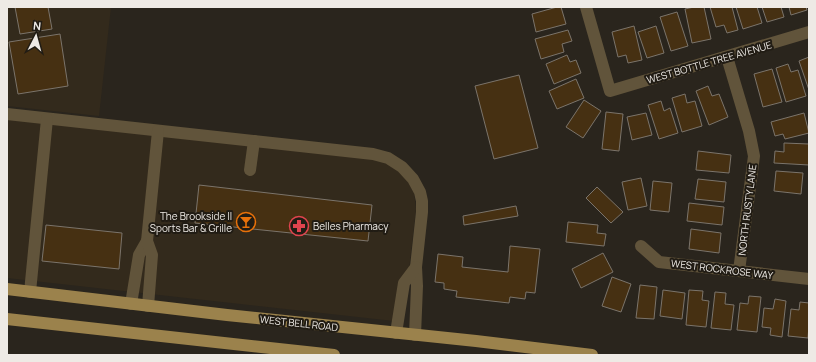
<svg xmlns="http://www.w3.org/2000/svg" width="816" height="362" viewBox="0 0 816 362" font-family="Manrope,sans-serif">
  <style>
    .built { fill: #332a1c }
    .building { fill: #463012; stroke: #7b746b }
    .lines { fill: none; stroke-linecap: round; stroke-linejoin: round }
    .minor { stroke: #61543b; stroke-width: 12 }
    .major { stroke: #9b824c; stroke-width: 12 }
    .labels { text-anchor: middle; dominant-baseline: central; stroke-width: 4; stroke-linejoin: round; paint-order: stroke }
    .street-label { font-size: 10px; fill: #eeeae5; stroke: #211c14 }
    .poi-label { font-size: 10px; fill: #eeeae5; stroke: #211c14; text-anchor: end }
  </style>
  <rect width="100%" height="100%" fill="#2a251d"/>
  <g class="built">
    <polygon points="7,7 111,7 99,116 7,106"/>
    <polygon points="7,119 379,159 397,167 407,179 414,193 416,209 403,322 7,278"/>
  </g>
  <g class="building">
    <polygon points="15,7 48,7 52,29 20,34"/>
    <polygon points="557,7 561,7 566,24 536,32 532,14"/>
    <polygon points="694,7 704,7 711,39 692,43 685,9"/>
    <polygon points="710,7 732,7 738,30 727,33 724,25 716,27"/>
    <polygon points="736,7 757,7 762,23 743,29"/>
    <polygon points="762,7 781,7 784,17 767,22"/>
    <polygon points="789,7 806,7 807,10 791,15"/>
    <polygon points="677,12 688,46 671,51 660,17"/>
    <polygon points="634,26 642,60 628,63 626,55 618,57 612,32"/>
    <polygon points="656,26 664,53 647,58 638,32"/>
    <polygon points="568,30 572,41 562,44 564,52 541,59 535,39"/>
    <polygon points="60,34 68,86 18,94 9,42"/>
    <polygon points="567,55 570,62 576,60 581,73 554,84 546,64"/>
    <polygon points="809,57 809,90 799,61"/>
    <polygon points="788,64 791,72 798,70 806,96 786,102 776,68"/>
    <polygon points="772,69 782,102 763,107 754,74"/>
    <polygon points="519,75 538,148 494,159 475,86"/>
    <polygon points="576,79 584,98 557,109 549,91"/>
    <polygon points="708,86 712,96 719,94 728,117 709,125 696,91"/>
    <polygon points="685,94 687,103 695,101 702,126 682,132 672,98"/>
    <polygon points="584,100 601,111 583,138 566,127"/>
    <polygon points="661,101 664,111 670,108 678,133 659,139 648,105"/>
    <polygon points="606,112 623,114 619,151 602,149"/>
    <polygon points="646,113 652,135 632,140 627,117"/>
    <polygon points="804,113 809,133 785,139 783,134 775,136 771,122"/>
    <polygon points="784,143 809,144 809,165 774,163 775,151 784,152"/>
    <polygon points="698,151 731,155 729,173 696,170"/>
    <polygon points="776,171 803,173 801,194 774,191"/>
    <polygon points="641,178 647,206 628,210 622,182"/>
    <polygon points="698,179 726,182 724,202 695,199"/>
    <polygon points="653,181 672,183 669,212 650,210"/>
    <polygon points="199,185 372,205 368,241 195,223"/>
    <polygon points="597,187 623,212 611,223 586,198"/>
    <polygon points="689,203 724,207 722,225 687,221"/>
    <polygon points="516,206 518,216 464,225 463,216"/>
    <polygon points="568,222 598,225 597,233 606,234 604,246 566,242"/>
    <polygon points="46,225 122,233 119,269 42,261"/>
    <polygon points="691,229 721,233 719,253 689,249"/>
    <polygon points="510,246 540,249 535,293 526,292 525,299 510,297 509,303 456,297 457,291 444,289 444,283 435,282 438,254 463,257 462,267 508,272"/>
    <polygon points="603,253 613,272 581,288 572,269"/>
    <polygon points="612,277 631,284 621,312 602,306"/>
    <polygon points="640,285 657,287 654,319 636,318"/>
    <polygon points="663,290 685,293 682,319 660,316"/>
    <polygon points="689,290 703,291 702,300 709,301 706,327 686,325"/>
    <polygon points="715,292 726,293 725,304 734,305 731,330 711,328"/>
    <polygon points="749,296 761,297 757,332 737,330 740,303 748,304"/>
    <polygon points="775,299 786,301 782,337 770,335 771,328 762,327 764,308 773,309"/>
    <polygon points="800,302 809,303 809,325 808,338 788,336 791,309 799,310"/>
  </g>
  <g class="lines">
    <g class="minor">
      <polyline points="586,7 610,91 809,32"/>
      <polyline points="727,57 749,131 754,156 739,271"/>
      <polyline points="7,114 373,154 388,158 402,167 413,179 420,192 422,201 422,212 416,267 417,286 415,335"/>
      <polyline points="250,170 254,141"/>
      <polyline points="641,246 659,262 809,279"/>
      <polyline points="30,292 47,119"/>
      <polyline points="131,304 139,255 147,241"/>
      <polyline points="148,306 152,255 147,241 158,131"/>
      <polyline points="396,333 404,283 416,267"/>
    </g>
    <g class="major">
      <polyline points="7,289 227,315 476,341 592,355"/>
      <polyline points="7,319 334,355"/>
    </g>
  </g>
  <defs>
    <g id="bar-ring" transform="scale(1)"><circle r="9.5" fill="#211c14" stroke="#e8710a" stroke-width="1.5"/><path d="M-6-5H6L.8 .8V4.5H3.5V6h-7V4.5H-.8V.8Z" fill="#e8710a"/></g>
    <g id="pharmacy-ring" transform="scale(1)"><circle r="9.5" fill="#211c14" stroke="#e0444e" stroke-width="1.5"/><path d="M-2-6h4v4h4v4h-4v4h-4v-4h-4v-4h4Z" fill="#e0444e"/></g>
  </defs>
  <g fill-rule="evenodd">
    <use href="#bar-ring" x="246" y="222"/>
    <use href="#pharmacy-ring" x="299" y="226"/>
  </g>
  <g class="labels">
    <g class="street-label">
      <text transform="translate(709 62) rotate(-16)">WEST BOTTLE TREE AVENUE</text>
      <text transform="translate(747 210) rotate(-83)">NORTH RUSTY LANE</text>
      <text transform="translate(722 269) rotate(7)">WEST ROCKROSE WAY</text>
      <text transform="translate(299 323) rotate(6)">WEST BELL ROAD</text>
    </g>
    <g class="poi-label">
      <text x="232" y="216">The Brookside II<tspan x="232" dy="12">Sports Bar &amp; Grille</tspan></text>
      <text x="313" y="226" text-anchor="start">Belles Pharmacy</text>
    </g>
  </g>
  <rect width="816" height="362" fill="none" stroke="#eeeae5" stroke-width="16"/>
  <g transform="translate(36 36) rotate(6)" stroke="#211c14" stroke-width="3" paint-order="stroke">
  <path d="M0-3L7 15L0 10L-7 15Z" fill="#eeeae5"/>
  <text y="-6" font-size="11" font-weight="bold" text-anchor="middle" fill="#eeeae5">N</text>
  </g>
</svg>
